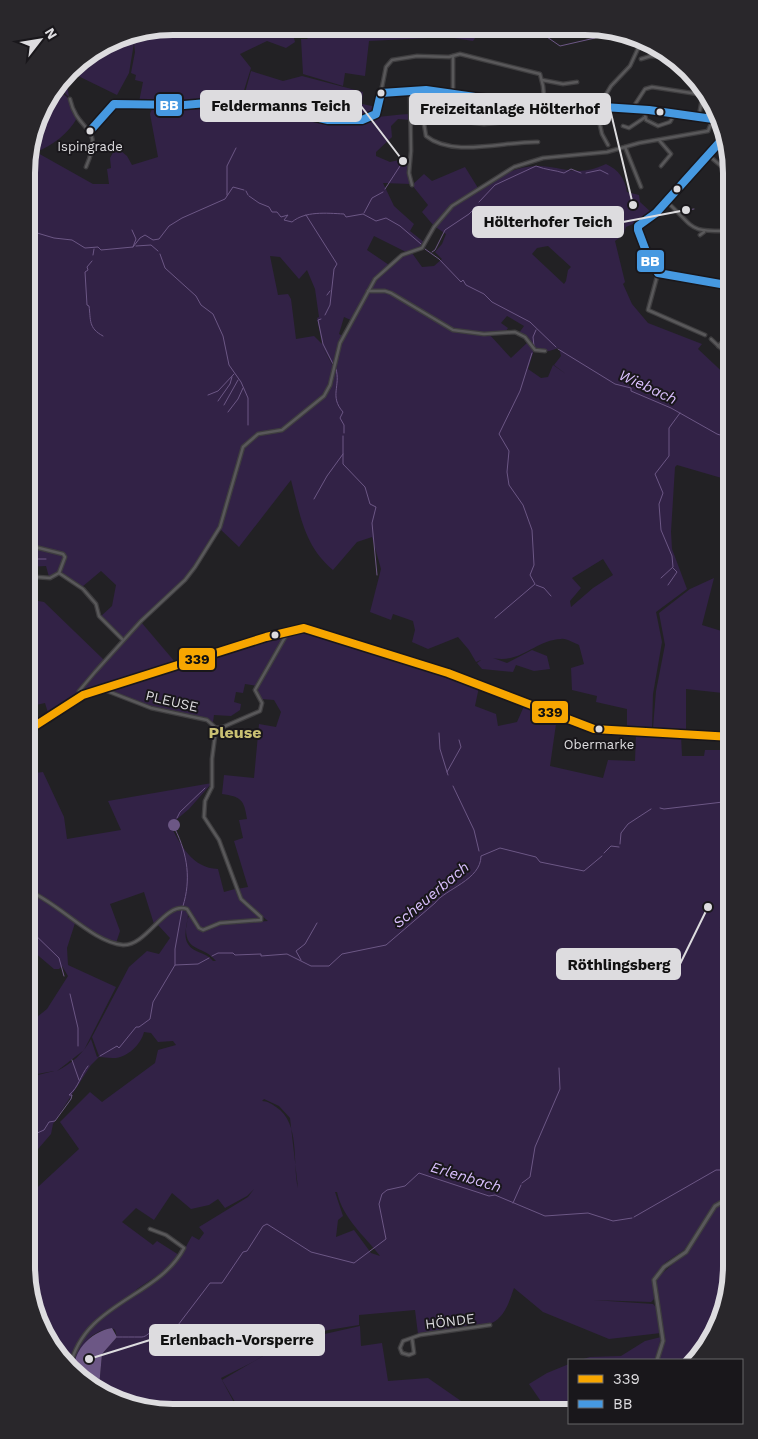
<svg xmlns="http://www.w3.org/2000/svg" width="758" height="1439" viewBox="0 0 758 1439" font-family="'Work Sans',sans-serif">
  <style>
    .green { fill: #322246; fill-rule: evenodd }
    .water { fill: #6c5785 }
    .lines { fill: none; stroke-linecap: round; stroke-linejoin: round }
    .stream { stroke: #6c5785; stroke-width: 1 }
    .minor-casing { stroke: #3e3d3f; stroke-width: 5 }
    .tertiary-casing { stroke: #3e3d3f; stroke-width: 5.5 }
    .primary-casing { stroke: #3e3d3f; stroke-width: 6 }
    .minor { stroke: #59585a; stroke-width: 2.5 }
    .tertiary { stroke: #59585a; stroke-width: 3 }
    .primary { stroke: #5e5d57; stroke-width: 4 }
    .bus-1-casing { stroke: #19171b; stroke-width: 11 }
    .bus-2-casing { stroke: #19171b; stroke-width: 11 }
    .bus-1 { stroke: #f7a600; stroke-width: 8 }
    .bus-2 { stroke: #4699e1; stroke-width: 8 }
    .bus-dot { fill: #dddcdf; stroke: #19171b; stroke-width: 2 }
    .labels { text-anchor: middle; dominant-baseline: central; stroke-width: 4; stroke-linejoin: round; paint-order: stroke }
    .bus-label { font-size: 13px; fill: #dddcdf; stroke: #19171b }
    .street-label { font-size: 14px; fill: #dddcdf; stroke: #19171b }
    .water-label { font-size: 15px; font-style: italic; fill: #d9bffd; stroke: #19171b }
    .quarter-label { font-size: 16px; font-weight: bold; fill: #cac173; stroke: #19171b }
    .rim { fill: none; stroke: #dddcdf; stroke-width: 6 }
    .leader { fill: none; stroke: #dddcdf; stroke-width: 2 }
    .callout-dot { fill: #dddcdf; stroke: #19171b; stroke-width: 2 }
    .callout { fill: #dddcdf; stroke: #dddcdf; stroke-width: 2 }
    .callout-label { font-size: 15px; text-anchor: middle; font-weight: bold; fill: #111 }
    .line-badge { stroke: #19171b; stroke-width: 2 }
    .badge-label { font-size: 14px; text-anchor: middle; font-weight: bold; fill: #fff }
    .pale-badge-label { font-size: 14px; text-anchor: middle; font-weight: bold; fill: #111 }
  </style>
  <rect width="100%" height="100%" fill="#222124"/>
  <g class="green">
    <path d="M 173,26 L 327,27 L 304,37 L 299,35 L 294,38 L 295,42 L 286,48 L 267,41 L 240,54 L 251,68 L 241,100 L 173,105 L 139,102 L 143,82 L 135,80 L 136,75 L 131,73 L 135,52 L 134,43 L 129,73 L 117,95 L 70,72 L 67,85 L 69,97 L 58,87 C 77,61 100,41 133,34 L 134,39 L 134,34 Z"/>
    <polygon points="329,27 482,28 473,41 448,37 369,41 365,76 345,73 343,86 303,74 301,39 308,39 306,37"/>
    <path d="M 251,71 L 283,81 L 302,76 L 363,92 L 362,104 L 377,107 L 374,115 L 362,119 L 320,120 C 352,123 380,115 411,114 L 410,120 L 398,119 L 391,126 L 392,137 L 376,152 L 376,156 L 390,162 L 408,158 L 411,184 L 383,183 L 394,206 L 414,224 L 410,231 L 425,243 L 422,248 L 409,253 L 412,253 L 422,267 L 434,266 L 442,259 L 435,252 L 442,244 L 446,234 L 434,226 L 422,212 L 428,205 L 412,185 L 424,174 L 432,181 L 465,167 L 478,188 L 474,190 C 494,179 516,165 540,166 C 568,168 578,177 606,164 C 619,170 625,179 627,192 L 639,195 L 640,202 L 652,213 L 645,219 L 636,219 L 633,224 L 626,227 L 623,235 L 615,241 L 625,282 L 623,284 L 632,304 L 648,323 L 702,344 L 698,349 L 732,381 L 732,474 L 725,479 L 677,465 L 675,467 L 671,532 L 672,549 L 687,589 L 656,612 L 662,642 L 653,694 L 652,728 L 627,728 L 627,709 L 596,702 L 597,696 L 572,690 L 571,668 L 584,664 L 579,645 C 574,643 566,638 561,639 C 535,640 521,664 493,658 L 507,663 L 532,650 L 547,656 L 550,669 L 534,671 L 516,665 L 513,672 L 482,669 L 477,663 L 481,660 L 476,662 L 469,650 L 458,637 L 428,649 L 412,642 L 415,630 L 413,621 L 393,614 L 391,620 L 370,612 L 381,569 L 372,537 L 357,542 L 333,570 C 304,546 300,514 291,480 L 239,547 L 220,529 L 225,513 C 206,565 162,602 123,639 L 100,617 L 112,606 L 116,585 L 101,571 L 82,587 L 58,573 L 49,577 L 46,566 L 27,567 L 27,545 L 49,551 L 27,544 L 27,154 L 41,108 L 57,88 L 69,99 L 77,118 C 69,133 52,146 36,152 L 93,184 L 109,184 L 107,169 L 111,168 L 110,158 L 116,147 L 127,156 L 132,165 L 158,157 L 150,114 L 153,106 L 253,102 L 243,100 ZM 374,236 L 406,252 L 374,278 L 389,265 L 367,250 ZM 548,246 L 571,267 L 568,270 L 566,281 L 564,284 L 532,254 L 537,248 ZM 270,256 L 280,257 L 299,279 L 307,270 L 315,289 L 319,317 L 317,318 L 322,344 L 314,336 L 296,339 L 291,299 L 288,294 L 278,295 ZM 507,316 L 524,326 L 519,333 L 529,341 L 511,358 L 489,334 L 506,331 L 508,328 L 501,323 ZM 344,317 L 353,321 L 343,336 L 339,334 ZM 323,348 L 335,368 L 333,382 L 325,396 L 283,430 L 270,433 L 281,430 L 324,396 L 334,368 ZM 559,348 L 561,356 L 554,365 L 566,374 L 553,365 L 548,377 L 541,378 L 528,369 L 534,350 L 549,351 ZM 603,559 L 613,575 L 593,588 L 571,607 L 570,601 L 581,588 L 572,578 Z"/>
    <polygon points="732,478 732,495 723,494 725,483"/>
    <polygon points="714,578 702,625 728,633 732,618 732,694 686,689 686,730 653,728 656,691 665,645 659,613 690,589"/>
    <polygon points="27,599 44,602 104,660 76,694 48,713 45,703 27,707"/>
    <polygon points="141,622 175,662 80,692 87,682"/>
    <path d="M 304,630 L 479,687 L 475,706 L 496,714 L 498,726 L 517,722 L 525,704 L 557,717 L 550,766 L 603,778 L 608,760 L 635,761 L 636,734 L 681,735 L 682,756 L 704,756 L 705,750 L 726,750 L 726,738 L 732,739 L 732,915 L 719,928 L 732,917 L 731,1195 L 715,1204 L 684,1250 L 666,1262 L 657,1272 L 653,1280 L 654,1299 L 651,1302 L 593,1300 L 653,1304 L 656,1307 L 661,1333 L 609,1339 L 543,1312 L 514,1288 C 510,1299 507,1311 498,1319 C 484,1332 438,1332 418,1334 L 415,1310 L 359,1315 L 359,1325 L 328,1330 L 283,1343 L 255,1361 L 221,1378 L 239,1412 L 153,1411 L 99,1387 L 102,1354 L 117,1337 L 115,1330 L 112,1328 C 87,1331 75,1352 75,1375 L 34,1313 L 26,1266 L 26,1198 L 79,1149 L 60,1122 L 90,1092 L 102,1102 L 155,1063 L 158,1050 L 176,1045 L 173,1041 L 158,1042 L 151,1033 L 144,1032 C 141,1045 126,1059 112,1058 C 107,1058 104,1057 99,1057 L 91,1065 L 53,1124 L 51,1134 L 26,1163 L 26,1078 L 54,1071 L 26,1076 L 27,1025 L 47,1009 L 68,976 L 62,966 L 59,969 L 54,969 L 27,946 L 27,891 L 53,903 L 27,890 L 27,774 L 43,772 L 64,817 L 67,839 L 121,830 L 108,801 L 212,783 L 189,809 L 170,825 C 181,845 192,868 218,869 L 224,892 L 235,889 L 241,900 L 262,919 L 220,923 L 204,928 L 205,931 L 221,924 L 268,921 L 242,899 L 237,889 L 248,887 L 234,841 L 243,838 L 239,820 L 247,819 C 244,799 241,797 222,794 L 224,775 L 254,778 L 259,724 L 276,727 L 281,712 L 274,700 L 261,699 L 257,692 L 257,686 L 245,684 L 243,693 L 236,692 L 234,702 L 241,704 L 240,710 L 231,716 L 214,715 L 213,722 L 151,707 L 105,691 L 266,640 L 287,636 L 290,632 ZM 144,892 L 154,924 L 170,911 L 181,906 L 191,913 C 188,916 187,922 186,927 C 185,953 204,945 216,961 L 213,961 C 206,952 193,953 188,944 C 181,932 191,920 187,909 L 171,912 L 158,925 L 170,938 L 159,954 L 147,951 L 129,967 L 92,1037 L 99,1056 L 97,1057 L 91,1039 C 83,1054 72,1063 57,1071 L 84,1050 L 116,987 L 68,965 L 67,948 L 76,920 L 72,917 L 96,936 L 116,943 L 120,931 L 110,904 ZM 264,1099 L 279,1106 L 290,1118 L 298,1188 C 292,1163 301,1123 276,1107 C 272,1104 267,1101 262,1101 ZM 254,1189 L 248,1197 L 199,1227 L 204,1233 L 199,1240 L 192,1236 C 186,1245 183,1255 176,1263 C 155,1285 126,1302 100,1318 L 100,1316 L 128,1300 L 137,1289 L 167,1269 L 179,1255 L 157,1241 L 153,1245 L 122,1222 L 136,1208 L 154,1220 L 172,1193 L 191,1209 L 209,1205 L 218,1199 L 225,1208 L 247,1196 ZM 335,1192 L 337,1192 C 343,1219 364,1235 380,1256 L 371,1253 L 354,1230 L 336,1237 L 338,1220 L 343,1216 Z"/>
    <path d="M 731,1198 L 731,1276 L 701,1356 L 695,1360 L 659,1360 C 669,1335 658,1307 656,1282 L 658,1277 L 690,1249 L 704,1224 L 717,1207 Z"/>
    <polygon points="360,1326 361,1346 382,1343 388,1381 428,1378 474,1410 497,1402 497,1412 241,1412 222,1380 285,1343"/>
    <polygon points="661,1337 656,1360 580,1360 590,1357 621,1356 645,1341"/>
    <polygon points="569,1364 569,1413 542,1413 540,1400 529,1384 547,1373"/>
  </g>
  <g class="water">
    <circle cx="174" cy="825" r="6"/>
    <path d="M 112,1328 L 117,1337 L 102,1354 L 99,1387 L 76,1377 C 68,1354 91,1331 112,1328 Z"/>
  </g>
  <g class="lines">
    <g class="stream">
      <polyline points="521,28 531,29 539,33"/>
      <polyline points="547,37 560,46 595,38"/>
      <polyline points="586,173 600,170 608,174"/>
      <polyline points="385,189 402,163"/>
      <polyline points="246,191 248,195"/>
      <polyline points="227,195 227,166 236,148"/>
      <path d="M 249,196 L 259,203 L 269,207 L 272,212 L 277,212 L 281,217 L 288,215 L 284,220 L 292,222 C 305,211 326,213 344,214 L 346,217 L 363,214 L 376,221 L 386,218 L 400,226 L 421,244"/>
      <path d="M 479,202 L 495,185 L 536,166 C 546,170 555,170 564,173 L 571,169 L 581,173"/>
      <polyline points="687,210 694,209"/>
      <polyline points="364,213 372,198 383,192"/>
      <polyline points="306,215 337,264 334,269 330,305 325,315"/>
      <polyline points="27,230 54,238 72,240 85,248 98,247 101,250 133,247 140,238 145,235 153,240 159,239 169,226 182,218 225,199 233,187 244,190"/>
      <polyline points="132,230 136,239 133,247"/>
      <polyline points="136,246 151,245 158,251"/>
      <polyline points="425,249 439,259 461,282 463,280 466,285 484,294 492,302 530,322 556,347"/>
      <polyline points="432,252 435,250 445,230 469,214 475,208"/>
      <polyline points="160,254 165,268 196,296 201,305 213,314 223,336 229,365 241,382 248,398 248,425"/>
      <polyline points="93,255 94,249"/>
      <path d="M 92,261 L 87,267 L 88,270 L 85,272 L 87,305 L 89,306 C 91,320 88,328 103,336"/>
      <polyline points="327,295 330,291"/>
      <polyline points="321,319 318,320 323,344 333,364"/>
      <polyline points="534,346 533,337 536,330"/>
      <polyline points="558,349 615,384 631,388 631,391 671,408 717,434 732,439"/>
      <path d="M 336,369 C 341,386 329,396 343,412 L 340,418 L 344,425 L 344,433"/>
      <polyline points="208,395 218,391 234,374"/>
      <polyline points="218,401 230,384 232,377"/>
      <polyline points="224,405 238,380"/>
      <polyline points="228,412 238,399 243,388"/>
      <polyline points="343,436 343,464 365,487 370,504 376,507 372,523 377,575"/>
      <polyline points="314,499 327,476 343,454"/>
      <polyline points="27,559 46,559"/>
      <polyline points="661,578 673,567 672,556 661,530 659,504 663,493 655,474 669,456 669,428 680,413"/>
      <polyline points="536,585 544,588 551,596"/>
      <polyline points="668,585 677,572 673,568"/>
      <polyline points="495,618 535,584 530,575 534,565 532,530 523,505 509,485 507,472 509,451 499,434 520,391 532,353"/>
      <polyline points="439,733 440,749 448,775"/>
      <polyline points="447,772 461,747 459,740"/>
      <polyline points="453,786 474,830 479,851"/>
      <polyline points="660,808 664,809 723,802 732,804"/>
      <polyline points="177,818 180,812 205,788"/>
      <path d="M 175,829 C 188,855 191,880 183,906"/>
      <polyline points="620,844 621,833 628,824 651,809"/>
      <polyline points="604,853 611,846 619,847"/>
      <polyline points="27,927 59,958 64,976"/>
      <path d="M 212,956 L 218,953 L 233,953 L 235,955 L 261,954 L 261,956 L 287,954 L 311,966 L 329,966 L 342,954 L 386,945 L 435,903 C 445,889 481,880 481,856 L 500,848 L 536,857 L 540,862 L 584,871 L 602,856"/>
      <polyline points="301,960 296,951 305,944 317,923"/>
      <polyline points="175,965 175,949 182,910"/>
      <polyline points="70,994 78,1028 78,1046"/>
      <polyline points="100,1056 117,1046 119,1048 136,1027 139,1027 150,1019 153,1002 175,965 198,964 209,958"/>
      <polyline points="72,1060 79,1080"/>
      <path d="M 26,1138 L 44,1130 L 49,1122 L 55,1121 L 71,1099 L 72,1095 L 69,1095 C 79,1087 80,1076 88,1066"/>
      <polyline points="522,1183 530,1177 535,1147 560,1089 559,1068"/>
      <polyline points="513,1203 521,1185"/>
      <polyline points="634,1217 716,1170 731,1170"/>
      <path d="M 117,1337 C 125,1337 133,1337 140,1337 C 151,1338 150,1322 175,1329 L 210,1283 L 222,1283 L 243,1252 L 247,1251 L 263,1226 L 267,1224 L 311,1252 L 354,1263 L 386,1239 L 379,1204 L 382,1194 L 387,1190 L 405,1186 L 419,1173 L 489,1196 L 495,1195 L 545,1216 L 588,1213 L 613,1221 L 632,1218"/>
    </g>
    <g class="minor-casing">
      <g id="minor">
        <polyline points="583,29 594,29"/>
        <polyline points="641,59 651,56 671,57"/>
        <polyline points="542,80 563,84 577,82"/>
        <polyline points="410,92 411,151 409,173 412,185"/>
        <polyline points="381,93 426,90 496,100 649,110 720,120"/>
        <polyline points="453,94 453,56"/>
        <path d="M 70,99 C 78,135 105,123 86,167"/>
        <polyline points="596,108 602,134 608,145"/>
        <polyline points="598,108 611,86 630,66 641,42"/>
        <polyline points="632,109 645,89 652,87 698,94 702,99 699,116"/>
        <polyline points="644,110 646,120 658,126 670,122 675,113"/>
        <polyline points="623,126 629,128 644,118"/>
        <path d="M 90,131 L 112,106 L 123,103 L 184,105 L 242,100 L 320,119 L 362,120 L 371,117 L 377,112 L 386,67 L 392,60 L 417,56 L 449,57 L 460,54 L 540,74 L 543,86 L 545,107 L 536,119 L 484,124 L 432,118 L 424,124 L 426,136 C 453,158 505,141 538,142"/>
        <polyline points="659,140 671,154 661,166"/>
        <polyline points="625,147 641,187"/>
        <polyline points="708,155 732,175"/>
        <path d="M 666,201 C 697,229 686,232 732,231"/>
        <polyline points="700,235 704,232"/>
        <polyline points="658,273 649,259 638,226 656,213 726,135"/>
        <polyline points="658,273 648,310 705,335"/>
        <polyline points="658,273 732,286"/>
        <polyline points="368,291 385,291 391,293 453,330 484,334 515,332 525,337 535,350 545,351"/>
        <polyline points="711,339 728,355 732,362"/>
        <polyline points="718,346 732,334"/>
        <polyline points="27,545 63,554 65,557 59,573"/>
        <polyline points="27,585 36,577 50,578 59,573 83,589 96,604 99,616 123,640"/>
        <polyline points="102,689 151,708 207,720 216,728 223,727 260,711 262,703 255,690 288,632"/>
        <polyline points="79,698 79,691 95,672 141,621 185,580 195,567 220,527 243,447 258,434 282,430 324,396 330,385 340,343 375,279 402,255 422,248 434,227 452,206 514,167 543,158 607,152 639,143 708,131 713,119"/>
        <polyline points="27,724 30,729"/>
        <path d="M 27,890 C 58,902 93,943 123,945 C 147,946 165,901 187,909 L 199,928 L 203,930 L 220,923 L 261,920 L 261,917 L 241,899 L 219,840 L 204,817 L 205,801 L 212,787 L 212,759 L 216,728"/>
        <polyline points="412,1338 414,1353 409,1355 402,1353 400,1348 403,1341 420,1335 490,1325"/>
        <path d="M 70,1367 C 84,1302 158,1298 184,1248 L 166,1235 L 150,1229"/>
        <polyline points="520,1410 531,1407 539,1413"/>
      </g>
    </g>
    <g class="tertiary-casing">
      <polyline id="tertiary" points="657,1360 663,1341 654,1280 664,1267 686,1252 715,1206 731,1197"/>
    </g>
    <g class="primary-casing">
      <polyline id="primary" points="27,731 83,695 266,637 304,628 448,673 594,729 732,737"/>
    </g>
    <use href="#minor" class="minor"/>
    <use href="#tertiary" class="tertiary"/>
    <use href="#primary" class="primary"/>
    <g class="bus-1-casing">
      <polyline id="bus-1" points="27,731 83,695 266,637 304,628 448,673 594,729 732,737"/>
    </g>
    <g class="bus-2-casing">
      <g id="bus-2">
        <polyline points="90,131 114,104 184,105 242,100 328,120 362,120 376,114 381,93 426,90 496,100 649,110 720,120"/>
        <polyline points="726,135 656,213 638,226 638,230 649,259 658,273 732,286"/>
      </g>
    </g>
    <use href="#bus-1" class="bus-1"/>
    <use href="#bus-2" class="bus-2"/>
  </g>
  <g class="bus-dot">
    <circle cx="381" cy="93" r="4.5"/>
    <circle cx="660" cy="112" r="4.5"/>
    <circle cx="90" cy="131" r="4.5"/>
    <circle cx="677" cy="189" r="4.5"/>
    <circle cx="275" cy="635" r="4.5"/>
    <circle cx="599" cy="729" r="4.5"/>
  </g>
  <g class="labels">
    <g class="bus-label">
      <text x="90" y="146">Ispingrade</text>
      <text x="599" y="744">Obermarke</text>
    </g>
    <g class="street-label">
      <text transform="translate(172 701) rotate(13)">PLEUSE</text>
      <text transform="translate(450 1321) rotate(-7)">HÖNDE</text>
    </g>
    <g class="water-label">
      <text transform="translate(648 387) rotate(25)">Wiebach</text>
      <text transform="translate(431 895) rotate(-40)">Scheuerbach</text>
      <text transform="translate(466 1177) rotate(17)">Erlenbach</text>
    </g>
    <g class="quarter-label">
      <text x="235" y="732">Pleuse</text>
    </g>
  </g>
  <path d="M0 0H758V1439H0ZM173 35H585A138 138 0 0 1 723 173V1266A138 138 0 0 1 585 1404H173A138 138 0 0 1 35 1266V173A138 138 0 0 1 173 35Z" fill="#29272b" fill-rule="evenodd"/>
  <path class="rim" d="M173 35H585A138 138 0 0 1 723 173V1266A138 138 0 0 1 585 1404H173A138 138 0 0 1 35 1266V173A138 138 0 0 1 173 35Z"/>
  <path class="leader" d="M403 161L361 106M633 205L610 109M686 210L623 222M708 907L680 964M89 1359L150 1340"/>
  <g class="callout-dot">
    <circle cx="403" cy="161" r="5"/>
    <circle cx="633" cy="205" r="5"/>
    <circle cx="686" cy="210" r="5"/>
    <circle cx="708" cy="907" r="5"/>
    <circle cx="89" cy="1359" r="5"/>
  </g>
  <g class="callout">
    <rect x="201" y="91" width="160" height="30" rx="5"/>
    <rect x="410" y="94" width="200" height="30" rx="5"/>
    <rect x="473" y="207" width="150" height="30" rx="5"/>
    <rect x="557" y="949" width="123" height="30" rx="5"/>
    <rect x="150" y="1325" width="174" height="30" rx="5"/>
  </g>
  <g class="callout-label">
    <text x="281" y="111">Feldermanns Teich</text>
    <text x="510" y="114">Freizeitanlage Hölterhof</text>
    <text x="548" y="227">Hölterhofer Teich</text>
    <text x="619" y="970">Röthlingsberg</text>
    <text x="237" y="1345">Erlenbach-Vorsperre</text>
  </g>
  <g class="line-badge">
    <rect x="155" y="93" width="28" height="24" rx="5" fill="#4699e1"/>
    <rect x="636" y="249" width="29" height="24" rx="5" fill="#4699e1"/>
    <rect x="178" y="647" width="38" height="24" rx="5" fill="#f7a600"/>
    <rect x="531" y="700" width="38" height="24" rx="5" fill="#f7a600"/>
  </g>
  <g class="badge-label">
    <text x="169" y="110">BB</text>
    <text x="650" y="266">BB</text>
  </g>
  <g class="pale-badge-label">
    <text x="197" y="664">339</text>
    <text x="550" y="717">339</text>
  </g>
  <rect x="568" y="1359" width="175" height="65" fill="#19171b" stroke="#676669"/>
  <rect x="578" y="1375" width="25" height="8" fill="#f7a600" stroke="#676669"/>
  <text x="613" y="1384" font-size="15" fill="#dddcdf">339</text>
  <rect x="578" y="1400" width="25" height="8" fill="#4699e1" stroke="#676669"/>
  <text x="613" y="1409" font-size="15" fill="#dddcdf">BB</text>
  <g transform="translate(40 40) rotate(59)" stroke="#19171b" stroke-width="4" paint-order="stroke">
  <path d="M0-4L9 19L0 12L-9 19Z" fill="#dddcdf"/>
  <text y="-8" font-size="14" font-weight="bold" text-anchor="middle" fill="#dddcdf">N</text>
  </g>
</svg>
